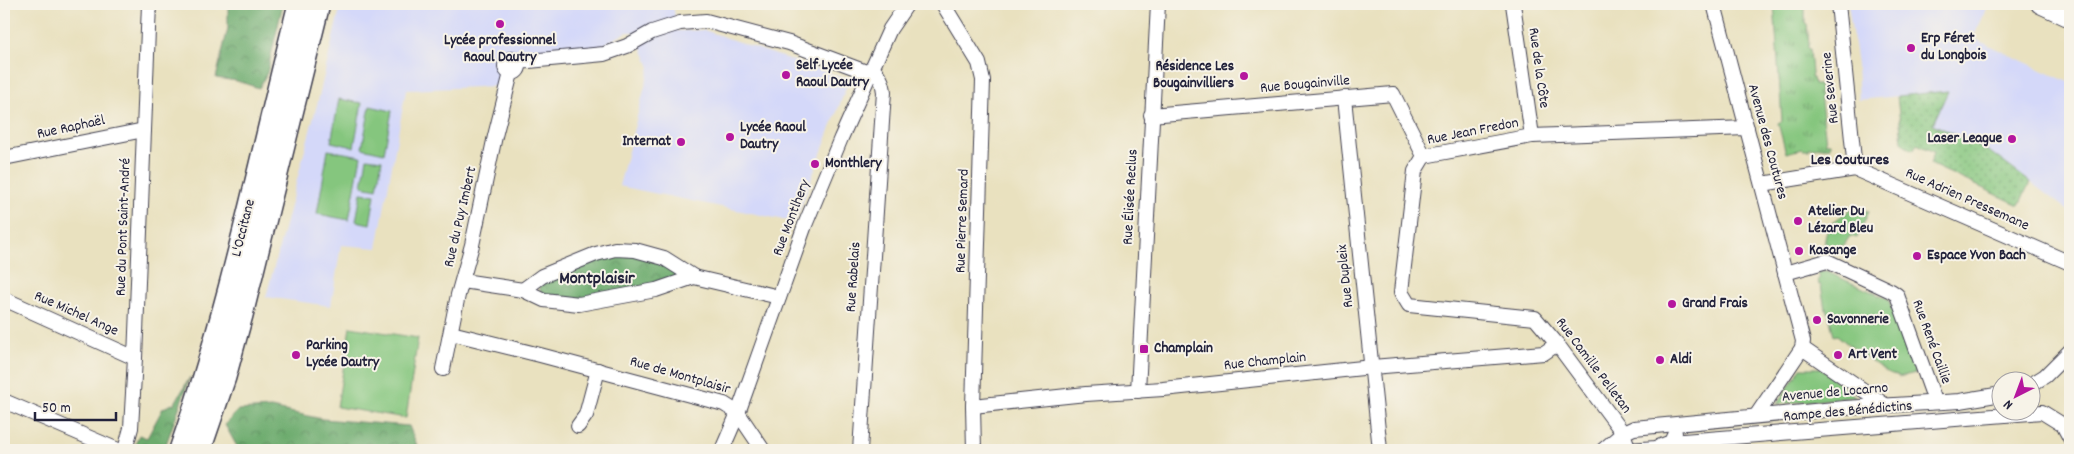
<svg xmlns="http://www.w3.org/2000/svg" width="2074" height="454" viewBox="0 0 2074 454" font-family="Dekko,sans-serif">
  <style>
    .built { fill: #d4d8f9 }
    .grass { fill: url(#grass-tufts); stroke: #54745c }
    .forest { fill: url(#forest-crowns); stroke: #476654 }
    .park { fill: #85c67e; stroke: #54745c }
    .garden { fill: url(#garden-dots); stroke: #54745c }
    .lines { fill: none; stroke-linecap: round; stroke-linejoin: round }
    .minor-casing { stroke: #403f4f; stroke-width: 16 }
    .major-casing { stroke: #403f4f; stroke-width: 20 }
    .highway-casing { stroke: #403f4f; stroke-width: 24 }
    .minor { stroke: #fff; stroke-width: 14 }
    .major { stroke: #fff; stroke-width: 18 }
    .highway { stroke: #fff; stroke-width: 21 }
    .poi-dot { fill: #b5179e; stroke: #f7f3e8; stroke-width: 2 }
    .labels { text-anchor: middle; dominant-baseline: central; stroke-width: 4; stroke-linejoin: round; paint-order: stroke }
    .poi-label { font-size: 15px; font-weight: bold; fill: #22223b; stroke: #f7f3e8; text-anchor: start }
    .street-label { font-size: 15px; fill: #22223b; stroke: #f7f3e8 }
    .neighbourhood-label { font-size: 16px; font-weight: bold; fill: #22223b; stroke: #f7f3e8 }
    .quarter-label { font-size: 18px; font-weight: bold; fill: #22223b; stroke: #f7f3e8 }
  </style>
  <defs>
    <pattern id="grass-tufts" width="24" height="20" patternUnits="userSpaceOnUse" patternTransform="scale(1.25)"><rect width="24" height="20" fill="#85c67e"/><path d="M3 7l-1-3M5 7V3M7 7l1-3M15 17l-1-3M17 17v-4M19 17l1-3" fill="none" stroke="#6ca068"/></pattern>
    <pattern id="forest-crowns" width="20" height="18" patternUnits="userSpaceOnUse" patternTransform="scale(1.25)"><rect width="20" height="18" fill="#6cab6d"/><path d="M2 6a3 3 0 1 1 6 0M12 15a3 3 0 1 1 6 0" fill="none" stroke="#588b5b"/></pattern>
    <pattern id="garden-dots" width="8" height="8" patternUnits="userSpaceOnUse" patternTransform="scale(1.25)"><rect width="8" height="8" fill="#85c67e"/><path d="M2 2h.1M6 6h.1" fill="none" stroke="#6ca068" stroke-width="1.8" stroke-linecap="round"/></pattern>
  </defs>
  <rect width="100%" height="100%" fill="#f7f3e8"/>
  <filter id="ink" filterUnits="userSpaceOnUse"><feTurbulence type="fractalNoise" baseFrequency=".02" numOctaves="2"/><feDisplacementMap in="SourceGraphic" scale="10" xChannelSelector="R" yChannelSelector="G"/><feConvolveMatrix kernelMatrix="1 2 1 2 8 2 1 2 1" color-interpolation-filters="sRGB"/></filter>
  <filter id="wash" filterUnits="userSpaceOnUse"><feTurbulence type="fractalNoise" baseFrequency=".0096" numOctaves="4" result="noise"/><feDisplacementMap in="SourceGraphic" scale="20" xChannelSelector="R" yChannelSelector="G"/><feGaussianBlur stdDeviation="1.12" result="paint"/><feColorMatrix in="noise" values="0 0 0 0 0 0 0 0 0 0 0 0 0 0 0 0 0 1.4 0 .05"/><feComposite in="paint" operator="in"/></filter>
  <g filter="url(#wash)">
    <rect width="100%" height="100%" fill="#e9e1bf"/>
    <g class="built">
      <polygon points="341,4 673,4 677,31 704,30 849,80 795,222 619,186 650,67 635,32 627,32 594,50 500,57 501,86 406,90 377,248 341,245 331,306 266,297 319,97"/>
      <polygon points="1848,4 1989,4 1973,38 2070,83 2070,212 1990,152 1933,124 1948,91 1859,100 1857,64"/>
    </g>
    <polygon class="grass" points="1774,4 1805,4 1805,23 1807,24 1809,44 1808,44 1808,49 1810,49 1812,73 1811,78 1813,78 1814,85 1819,85 1826,143 1830,143 1830,147 1809,148 1809,150 1803,150 1802,149 1786,153 1778,123 1782,121"/>
    <g class="forest">
      <polygon points="228,4 283,4 267,73 259,88 237,81 216,78 228,28"/>
      <polygon points="613,253 639,255 678,272 680,276 659,283 576,300 541,293 539,286 567,270"/>
      <polygon points="190,377 164,450 133,450 139,435 147,438 163,408 175,403"/>
      <polygon points="271,408 322,419 409,426 419,450 239,450 225,425 238,410"/>
    </g>
    <g class="park">
      <polygon points="339,99 362,103 354,147 331,142"/>
      <polygon points="370,106 392,111 384,153 362,148"/>
      <polygon points="328,150 361,156 349,220 317,214"/>
      <polygon points="367,158 382,160 377,189 362,186"/>
      <polygon points="361,193 375,195 370,224 356,221"/>
      <path d="M 1851,210 L 1869,211 L 1857,238 L 1850,236 L 1844,245 L 1825,249 C 1823,228 1834,220 1851,210 Z"/>
      <path d="M 1818,272 L 1827,272 L 1888,299 L 1916,373 L 1898,377 L 1898,375 C 1887,376 1866,356 1856,349 L 1855,350 L 1837,335 L 1834,336 L 1827,308 L 1825,309 L 1821,285 L 1819,285 L 1818,279 L 1820,278 Z"/>
      <polygon points="350,327 418,338 406,418 337,407"/>
      <polygon points="1801,368 1820,368 1856,397 1777,404"/>
    </g>
    <polygon class="garden" points="1948,91 1933,124 1990,152 2030,182 2019,205 1930,164 1934,152 1917,144 1913,150 1905,146 1902,141 1897,96"/>
  </g>
  <g filter="url(#ink)">
    <g class="lines">
      <g class="minor-casing">
        <g id="minor">
          <polyline points="943,4 979,63 983,80 973,406 974,450"/>
          <polyline points="1513,4 1532,136"/>
          <polyline points="1714,4 1803,341 1802,348"/>
          <polyline points="1838,4 1855,169"/>
          <circle cx="512" cy="66" r="7"/>
          <polyline points="518,62 604,54 627,46 652,32 680,23 706,21 789,43 869,73"/>
          <polyline points="1344,98 1380,450"/>
          <polyline points="1151,115 1393,94 1424,156"/>
          <polyline points="1424,156 1415,171 1401,292 1409,305 1535,318 1557,344 1623,433 1629,450"/>
          <polyline points="1424,156 1532,136 1747,128"/>
          <polyline points="4,158 144,130"/>
          <polyline points="1762,184 1855,169 2070,263"/>
          <polyline points="1785,273 1827,261 1891,291 1897,295 1935,401"/>
          <polyline points="463,281 523,290 544,300 579,304 656,290 694,277"/>
          <polyline points="523,290 542,276 596,254 615,249 635,250 664,258 694,277 779,297"/>
          <polyline points="4,299 135,358"/>
          <polyline points="451,333 540,355 724,404 738,413 763,450"/>
          <polyline points="443,369 458,295 472,245 495,136 511,73"/>
          <polyline points="2032,384 2045,376 2070,351"/>
          <polyline points="1138,391 1158,4"/>
          <polyline points="4,401 118,450"/>
          <polyline points="973,406 1086,394 1163,389 1372,367 1544,353 1557,344"/>
          <polyline points="1756,416 1802,348 1885,405"/>
          <polyline points="578,426 586,415 598,370"/>
          <polyline points="1671,442 2042,412 2063,425 2070,438"/>
          <polyline points="125,450 131,428 135,358 149,4"/>
          <polyline points="722,450 738,413 805,225 841,138 890,29 907,4"/>
          <path d="M 860,450 L 884,92 C 883,81 879,75 872,68"/>
          <polyline points="1603,450 1623,433 1634,428 1845,408 1960,401 2002,394"/>
          <polyline points="1628,450 1656,448 1671,442 1675,433"/>
        </g>
      </g>
      <g class="major-casing">
        <polyline id="major" points="2040,4 2070,18"/>
      </g>
      <g class="highway-casing">
        <g id="highway">
          <path d="M 180,450 C 231,305 261,153 299,4"/>
          <polyline points="200,450 225,377 242,315 319,4"/>
        </g>
      </g>
      <use href="#minor" class="minor"/>
      <use href="#major" class="major"/>
      <use href="#highway" class="highway"/>
    </g>
  </g>
  <g class="poi-dot">
    <circle cx="500" cy="24" r="5"/>
    <circle cx="1911" cy="48" r="5"/>
    <circle cx="786" cy="75" r="5"/>
    <circle cx="1244" cy="76" r="5"/>
    <circle cx="730" cy="137" r="5"/>
    <circle cx="2012" cy="139" r="5"/>
    <circle cx="681" cy="142" r="5"/>
    <circle cx="815" cy="164" r="5"/>
    <circle cx="1798" cy="221" r="5"/>
    <circle cx="1799" cy="251" r="5"/>
    <circle cx="1917" cy="256" r="5"/>
    <circle cx="1672" cy="304" r="5"/>
    <circle cx="1817" cy="320" r="5"/>
    <rect x="1139" y="344" width="10" height="10" rx="2.5"/>
    <circle cx="296" cy="355" r="5"/>
    <circle cx="1838" cy="355" r="5"/>
    <circle cx="1660" cy="360" r="5"/>
  </g>
  <g class="labels">
    <g class="poi-label">
      <text x="1921" y="39">Erp Féret<tspan x="1921" dy="17">du Longbois</tspan></text>
      <text x="500" y="41" text-anchor="middle">Lycée professionnel<tspan x="500" dy="17">Raoul Dautry</tspan></text>
      <text x="796" y="66">Self Lycée<tspan x="796" dy="17">Raoul Dautry</tspan></text>
      <text x="1234" y="67" text-anchor="end">Résidence Les<tspan x="1234" dy="17">Bougainvilliers</tspan></text>
      <text x="740" y="128">Lycée Raoul<tspan x="740" dy="17">Dautry</tspan></text>
      <text x="2002" y="139" text-anchor="end">Laser League</text>
      <text x="671" y="142" text-anchor="end">Internat</text>
      <text x="825" y="164">Monthlery</text>
      <text x="1808" y="212">Atelier Du<tspan x="1808" dy="17">Lézard Bleu</tspan></text>
      <text x="1809" y="251">Kasange</text>
      <text x="1927" y="256">Espace Yvon Bach</text>
      <text x="1682" y="304">Grand Frais</text>
      <text x="1827" y="320">Savonnerie</text>
      <text x="306" y="346">Parking<tspan x="306" dy="17">Lycée Dautry</tspan></text>
      <text x="1154" y="349">Champlain</text>
      <text x="1848" y="355">Art Vent</text>
      <text x="1670" y="360">Aldi</text>
    </g>
    <g class="street-label">
      <text transform="translate(1538 68) rotate(82)">Rue de la Côte</text>
      <text transform="translate(1305 85) rotate(-5)">Rue Bougainville</text>
      <text transform="translate(1831 88) rotate(-96)">Rue Severine</text>
      <text transform="translate(71 128) rotate(-12)">Rue Raphaël</text>
      <text transform="translate(1473 132) rotate(-11)">Rue Jean Fredon</text>
      <text transform="translate(1767 142) rotate(75)">Avenue des Coutures</text>
      <text transform="translate(1131 197) rotate(-87)">Rue Élisée Reclus</text>
      <text transform="translate(1967 200) rotate(24)">Rue Adrien Pressemane</text>
      <text transform="translate(461 217) rotate(-77)">Rue du Puy Imbert</text>
      <text transform="translate(792 218) rotate(-69)">Rue Montlhery</text>
      <text transform="translate(963 221) rotate(-88)">Rue Pierre Semard</text>
      <text transform="translate(124 227) rotate(-88)">Rue du Pont Saint-André</text>
      <text transform="translate(244 228) rotate(-76)">L'Occitane</text>
      <text transform="translate(1346 276) rotate(-96)">Rue Dupleix</text>
      <text transform="translate(854 277) rotate(-86)">Rue Rabelais</text>
      <text transform="translate(76 314) rotate(24)">Rue Michel Ange</text>
      <text transform="translate(1931 342) rotate(70)">Rue René Caillie</text>
      <text transform="translate(1265 362) rotate(-6)">Rue Champlain</text>
      <text transform="translate(1593 366) rotate(53)">Rue Camille Pelletan</text>
      <text transform="translate(680 376) rotate(16)">Rue de Montplaisir</text>
      <text transform="translate(1835 393) rotate(-5)">Avenue de Locarno</text>
      <text transform="translate(1848 412) rotate(-5)">Rampe des Bénédictins</text>
    </g>
    <g class="neighbourhood-label">
      <text x="1850" y="160">Les Coutures</text>
    </g>
    <g class="quarter-label">
      <text x="597" y="279">Montplaisir</text>
    </g>
  </g>
  <rect width="2074" height="454" fill="none" stroke="#f7f3e8" stroke-width="20"/>
  <g transform="translate(2016 396) rotate(222)"><circle r="24" fill="#f7f3e8" stroke="#a29fa3"/>
  <path d="M0-4L9 19L0 12L-9 19Z" fill="#b5179e"/>
  <text y="-8" font-size="14" font-weight="bold" text-anchor="middle" fill="#22223b">N</text>
  </g>
  <path d="M35 412v8h81v-8" fill="none" stroke="#22223b" stroke-width="2.5"/>
  <text x="42" y="412" font-size="15" fill="#22223b" stroke="#f7f3e8" stroke-width="4" paint-order="stroke">50 m</text>
</svg>
